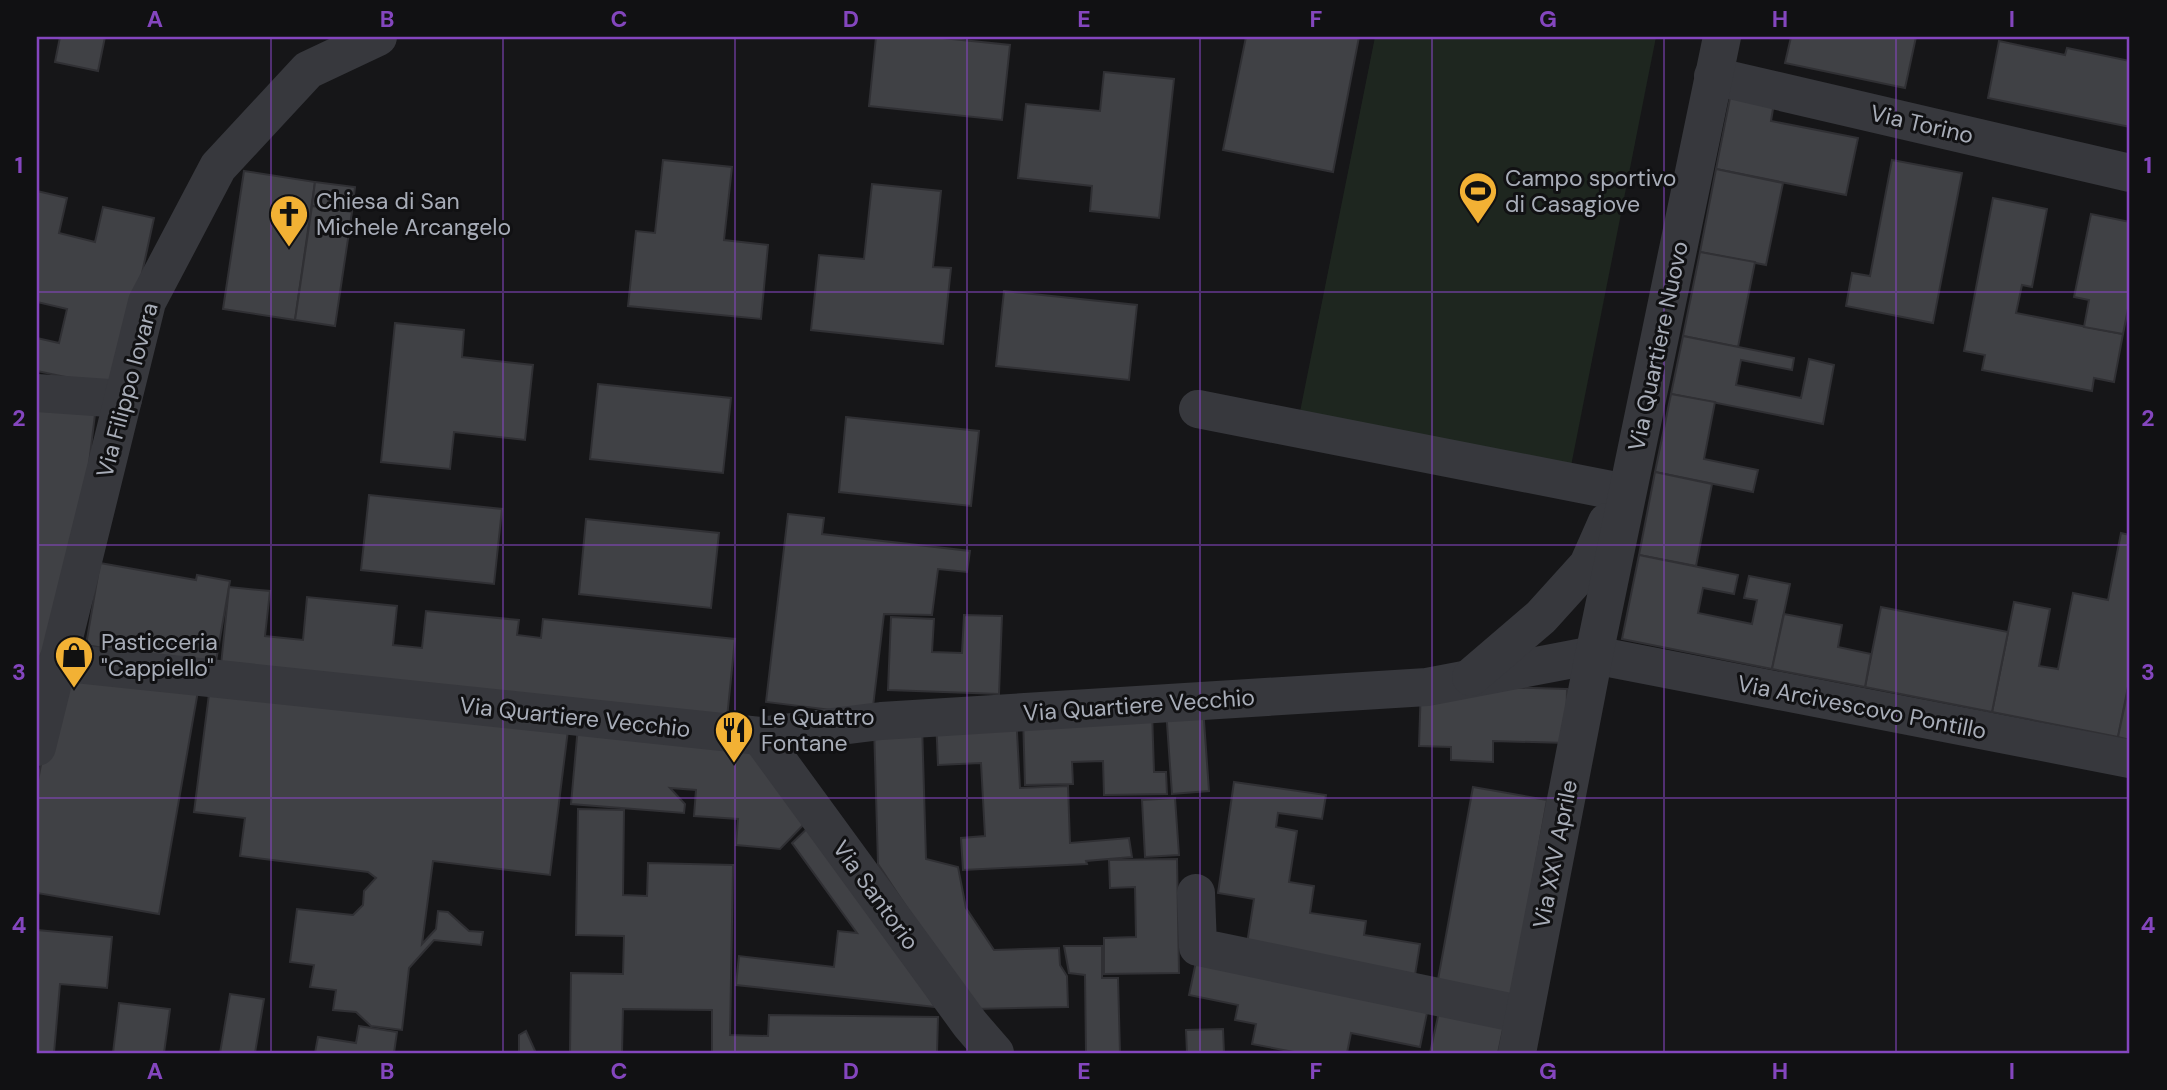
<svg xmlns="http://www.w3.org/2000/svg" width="2167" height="1090" viewBox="0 0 2167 1090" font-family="'DM Sans',sans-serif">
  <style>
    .green { fill: #1e261f }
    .building { fill: #404145; stroke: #303034; stroke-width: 2 }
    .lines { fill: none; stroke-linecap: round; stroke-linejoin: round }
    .minor { stroke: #37383d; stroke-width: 38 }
    .grid { fill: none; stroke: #8446be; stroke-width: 2; stroke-opacity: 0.55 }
    .labels { text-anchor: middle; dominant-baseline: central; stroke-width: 6; stroke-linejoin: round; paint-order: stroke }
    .street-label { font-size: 23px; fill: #a8adb8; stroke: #111113 }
    .poi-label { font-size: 23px; fill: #a8adb8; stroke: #111113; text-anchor: start }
    .neatline { fill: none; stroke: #8446be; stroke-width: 2.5 }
    .grid-label { font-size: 23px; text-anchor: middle; font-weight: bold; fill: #8446be }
  </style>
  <rect width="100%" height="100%" fill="#161618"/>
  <polygon class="green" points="1375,37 1656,37 1571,466 1300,412"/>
  <g class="building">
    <polygon points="60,37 105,37 98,71 55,62"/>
    <polygon points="876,37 933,37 1010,45 1002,120 869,106"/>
    <polygon points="1246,37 1359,37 1333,172 1223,150"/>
    <polygon points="1791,37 1916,37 1905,88 1785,63"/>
    <polygon points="1999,41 2065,55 2067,48 2130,61 2130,127 1988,98"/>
    <polygon points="1104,72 1174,79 1159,218 1090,211 1092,186 1018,178 1026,104 1100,111"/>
    <polygon points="1732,88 1775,97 1771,121 1858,138 1846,195 1716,169"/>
    <polygon points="663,160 732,167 724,240 768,245 761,319 628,306 636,231 655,233"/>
    <polygon points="1892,160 1962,173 1933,323 1846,306 1852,273 1870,276"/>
    <polygon points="1716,169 1783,183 1766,265 1700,252"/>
    <polygon points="244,171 315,182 295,320 223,309"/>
    <polygon points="315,182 355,187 352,212 312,206"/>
    <polygon points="872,184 941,191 933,267 951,268 943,344 811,330 819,255 864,259"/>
    <polygon points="37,191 67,198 59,233 95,242 103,207 154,218 117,388 37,371 37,338 59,343 67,309 37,302"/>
    <polygon points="1993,198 2047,209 2032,287 2022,285 2016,313 2123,334 2114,382 2094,378 2092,391 1982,370 1985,355 1964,351"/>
    <polygon points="312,206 352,212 335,326 295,320"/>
    <polygon points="2091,214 2130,222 2130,299 2123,334 2084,327 2089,300 2074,297"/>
    <polygon points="1700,252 1755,262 1738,347 1683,336"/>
    <polygon points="1004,291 1137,305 1129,380 996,366"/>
    <polygon points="395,323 464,330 462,357 533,365 525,440 454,432 450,469 381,462"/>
    <polygon points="1683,336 1794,358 1792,370 1741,360 1736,385 1801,398 1809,359 1834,365 1823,424 1671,394"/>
    <polygon points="598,384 731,398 723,473 590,459"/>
    <polygon points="1671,394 1715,402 1704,459 1758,470 1753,492 1655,472"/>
    <polygon points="37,400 96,406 82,522 37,699"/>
    <polygon points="846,417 979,431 971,506 839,492"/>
    <polygon points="1655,472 1712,484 1696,566 1639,555"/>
    <polygon points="369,495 502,509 494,584 361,570"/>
    <polygon points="788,514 824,518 822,534 970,551 967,572 938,569 932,615 884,614 872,715 766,702"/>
    <polygon points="586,519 719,533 711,608 579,594"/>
    <polygon points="2121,533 2130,535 2130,677 2118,737 1992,712 2014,602 2050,609 2039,666 2058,669 2073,593 2108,600"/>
    <polygon points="1639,555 1738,575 1734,594 1703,588 1698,613 1752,624 1757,600 1744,598 1749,576 1790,584 1772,669 1622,639"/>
    <polygon points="100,563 196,580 197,575 230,581 215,667 86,645"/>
    <polygon points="229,587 270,591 265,636 303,640 307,597 397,606 393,645 422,648 426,611 519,620 517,635 541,638 543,619 735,639 727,718 221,665"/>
    <polygon points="1881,607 2008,632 1992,712 1865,687"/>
    <polygon points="1784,614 1842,625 1838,647 1871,654 1865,687 1772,669"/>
    <polygon points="964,615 1002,616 999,694 888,690 891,617 934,619 932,652 962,653"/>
    <polygon points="59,669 198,691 159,914 37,893 37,786"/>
    <polygon points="2130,680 2130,740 2118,737"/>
    <polygon points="1421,685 1567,689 1566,743 1493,741 1493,762 1451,760 1451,747 1419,746"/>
    <polygon points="210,686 568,730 550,875 433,861 422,944 436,929 438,911 448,912 469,931 483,932 481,945 434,940 409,968 402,1030 371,1026 356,1012 333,1010 336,990 310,987 314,965 290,962 297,909 353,915 363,905 364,891 376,878 368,872 240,856 245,818 194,812"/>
    <polygon points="1203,707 1209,791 1172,794 1166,709"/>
    <polygon points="1152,711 1154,772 1166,772 1167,794 1104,795 1103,761 1072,762 1073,784 1025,785 1023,715"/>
    <polygon points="1016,714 1020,788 1068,786 1070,843 1129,838 1132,857 1086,861 1087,864 963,870 961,838 985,836 981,763 938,765 936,718"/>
    <polygon points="922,723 926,859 958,867 966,908 994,950 1059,948 1060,965 1067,976 1068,1007 974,1009 878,864 874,725"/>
    <polygon points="578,726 753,743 812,816 780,849 736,845 738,819 694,816 696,790 670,788 685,804 684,813 571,804"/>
    <polygon points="1234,782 1326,795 1322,819 1278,813 1276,827 1297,831 1289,882 1314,886 1310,913 1366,921 1364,935 1420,944 1415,975 1246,950 1254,899 1218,893"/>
    <polygon points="1473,787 1547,800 1512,998 1437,985"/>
    <polygon points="1175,798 1179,855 1145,857 1142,800"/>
    <polygon points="578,809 624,810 623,895 647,896 648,863 733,865 730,1035 768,1036 769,1015 938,1017 937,1053 712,1053 712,1010 623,1009 622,1053 570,1053 571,973 623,974 624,936 576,935"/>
    <polygon points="816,820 935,1007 736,985 739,956 834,967 838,931 857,933 792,843"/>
    <polygon points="1177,859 1179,973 1104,974 1104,938 1136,937 1135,887 1110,888 1109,860"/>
    <polygon points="37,930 112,937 107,988 60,984 54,1053 37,1053"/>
    <polygon points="1064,946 1102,946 1102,978 1118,978 1120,1053 1086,1053 1085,975 1069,973"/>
    <polygon points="1197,957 1429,1003 1420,1047 1351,1033 1347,1053 1299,1053 1252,1044 1256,1024 1235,1020 1238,1005 1189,995"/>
    <polygon points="230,994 264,999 255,1053 220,1053"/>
    <polygon points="119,1003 170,1009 164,1053 113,1053"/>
    <polygon points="1440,1007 1505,1020 1498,1053 1430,1053"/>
    <polygon points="359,1026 397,1032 394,1053 315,1053 318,1037 356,1043"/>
    <polygon points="1223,1029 1224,1053 1187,1053 1186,1030"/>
    <polygon points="526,1031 536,1053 519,1053 519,1035"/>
  </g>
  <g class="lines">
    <g class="minor">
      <polyline points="1713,76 2130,173"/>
      <polyline points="37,393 123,399"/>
      <polyline points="1198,409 1621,492"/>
      <polyline points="57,662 760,736 881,721 1427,687 1594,655 2130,759"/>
      <polyline points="1471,677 1541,617 1588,565 1607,522"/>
      <polyline points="760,736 970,1024 995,1053"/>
      <polyline points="37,747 147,302 218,167 308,70 378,37"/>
      <polyline points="1196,893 1198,947 1524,1015"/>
      <polyline points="1517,1053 1594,655 1722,37"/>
    </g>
  </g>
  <path class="grid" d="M 271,37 L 271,1053M 503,37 L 503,1053M 735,37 L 735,1053M 967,37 L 967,1053M 1200,37 L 1200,1053M 1432,37 L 1432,1053M 1664,37 L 1664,1053M 1896,37 L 1896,1053M 37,292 L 2130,292M 37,545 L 2130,545M 37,798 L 2130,798"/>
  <defs>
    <g id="stadium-pin" transform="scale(2.0125)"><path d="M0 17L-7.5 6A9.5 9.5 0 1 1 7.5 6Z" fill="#f2b134" stroke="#111113"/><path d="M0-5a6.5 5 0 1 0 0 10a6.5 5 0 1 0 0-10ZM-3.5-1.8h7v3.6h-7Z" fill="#111"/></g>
    <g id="church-pin" transform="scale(2.0125)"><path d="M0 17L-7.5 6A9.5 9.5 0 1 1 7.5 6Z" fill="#f2b134" stroke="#111113"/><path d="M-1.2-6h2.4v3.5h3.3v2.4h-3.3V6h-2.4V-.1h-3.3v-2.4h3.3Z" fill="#111"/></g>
    <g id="shop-pin" transform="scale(2.0125)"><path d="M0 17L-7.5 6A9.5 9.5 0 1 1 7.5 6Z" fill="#f2b134" stroke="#111113"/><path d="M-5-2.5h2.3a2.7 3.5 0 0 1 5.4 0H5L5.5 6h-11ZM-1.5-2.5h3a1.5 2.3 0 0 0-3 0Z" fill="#111"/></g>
    <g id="restaurant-pin" transform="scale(2.0125)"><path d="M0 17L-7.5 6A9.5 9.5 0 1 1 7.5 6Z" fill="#f2b134" stroke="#111113"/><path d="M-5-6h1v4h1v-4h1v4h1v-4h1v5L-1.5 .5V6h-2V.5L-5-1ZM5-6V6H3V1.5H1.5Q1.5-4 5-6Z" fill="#111"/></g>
  </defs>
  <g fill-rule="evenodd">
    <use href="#stadium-pin" x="1478" y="191"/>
    <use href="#church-pin" x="289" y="214"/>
    <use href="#shop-pin" x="74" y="655"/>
    <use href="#restaurant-pin" x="734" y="730"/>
  </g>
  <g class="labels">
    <g class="street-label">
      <text transform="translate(1922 124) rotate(13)">Via Torino</text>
      <text transform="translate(1658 346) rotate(-78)">Via Quartiere Nuovo</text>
      <text transform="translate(127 390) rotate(-75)">Via Filippo Iovara</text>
      <text transform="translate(1139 705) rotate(-4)">Via Quartiere Vecchio</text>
      <text transform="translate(1862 707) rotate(11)">Via Arcivescovo Pontillo</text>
      <text transform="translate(575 717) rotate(6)">Via Quartiere Vecchio</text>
      <text transform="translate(1555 854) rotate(-79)">Via XXV Aprile</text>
      <text transform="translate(876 895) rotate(54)">Via Santorio</text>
    </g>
    <g class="poi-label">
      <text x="1505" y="178">Campo sportivo<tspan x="1505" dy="26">di Casagiove</tspan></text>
      <text x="316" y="201">Chiesa di San<tspan x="316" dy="26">Michele Arcangelo</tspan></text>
      <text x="101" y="642">Pasticceria<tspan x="101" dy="26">"Cappiello"</tspan></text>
      <text x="761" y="717">Le Quattro<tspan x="761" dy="26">Fontane</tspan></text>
    </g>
  </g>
  <rect width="2167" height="1090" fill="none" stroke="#111113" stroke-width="77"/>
  <rect x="38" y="38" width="2090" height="1014" class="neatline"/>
  <g class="grid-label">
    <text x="155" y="27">A</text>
    <text x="387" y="27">B</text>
    <text x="619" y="27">C</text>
    <text x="851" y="27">D</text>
    <text x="1084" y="27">E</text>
    <text x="1316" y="27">F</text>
    <text x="1548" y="27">G</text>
    <text x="1780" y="27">H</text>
    <text x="2012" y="27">I</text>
    <text x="19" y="173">1</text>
    <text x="2148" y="173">1</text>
    <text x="19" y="426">2</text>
    <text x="2148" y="426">2</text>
    <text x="19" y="680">3</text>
    <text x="2148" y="680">3</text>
    <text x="19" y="933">4</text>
    <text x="2148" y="933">4</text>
    <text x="155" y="1079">A</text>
    <text x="387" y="1079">B</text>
    <text x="619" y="1079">C</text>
    <text x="851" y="1079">D</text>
    <text x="1084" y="1079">E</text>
    <text x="1316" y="1079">F</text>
    <text x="1548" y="1079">G</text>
    <text x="1780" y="1079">H</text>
    <text x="2012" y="1079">I</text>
  </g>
</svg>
